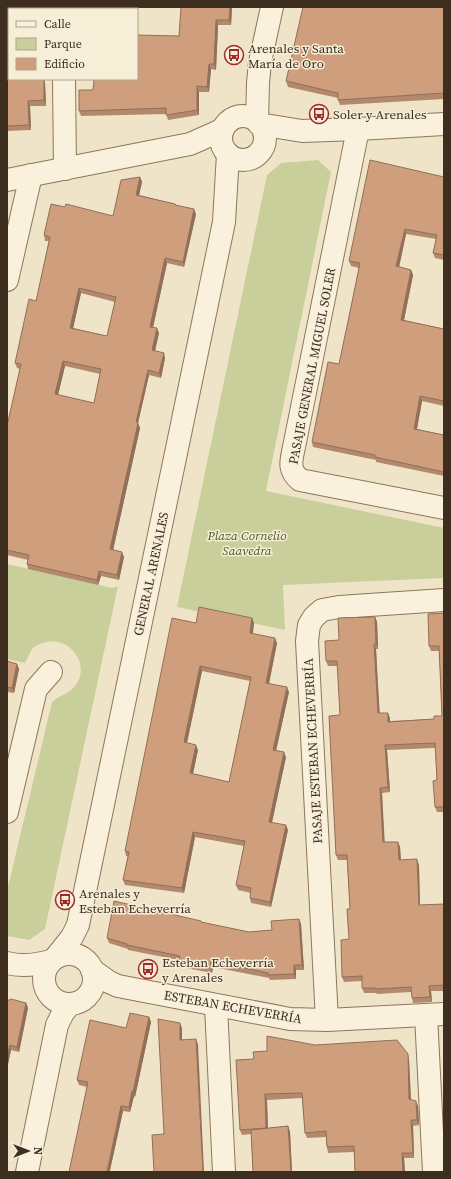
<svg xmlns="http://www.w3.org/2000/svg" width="451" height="1179" viewBox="0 0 451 1179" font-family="'Source Serif 4',serif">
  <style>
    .green { fill: #c9cf9b }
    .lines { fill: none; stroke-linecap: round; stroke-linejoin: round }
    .minor-casing { stroke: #8d765c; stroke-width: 24 }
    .minor { stroke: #faf1dc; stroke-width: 22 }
    .wall { fill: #b2896c; fill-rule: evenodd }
    .shaded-wall { fill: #916f58 }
    .building { fill: #cf9f7d; stroke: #916f58; fill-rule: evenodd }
    .labels { text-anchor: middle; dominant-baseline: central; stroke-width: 3; stroke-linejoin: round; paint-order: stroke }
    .poi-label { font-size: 13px; fill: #3d2e20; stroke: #f7eed8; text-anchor: start }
    .street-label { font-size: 13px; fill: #3d2e20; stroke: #f7eed8 }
    .park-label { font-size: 13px; font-style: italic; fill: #4d5a26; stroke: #f7eed8 }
  </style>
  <rect width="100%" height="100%" fill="#f0e4c8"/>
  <g class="green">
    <polygon points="318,160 331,172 266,491 444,528 444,578 283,585 285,630 177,607 267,175 281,163"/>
    <path d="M 7,564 L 112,588 L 118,586 L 45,929 L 29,940 L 7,936 L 7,891 L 52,702 C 59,695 68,695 75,686 C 93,663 66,632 40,644 C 39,644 35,647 34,647 C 30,651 28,658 25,663 L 7,659 Z"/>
  </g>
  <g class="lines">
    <g class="minor-casing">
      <g id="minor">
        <polyline points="63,7 63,9"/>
        <polyline points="64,79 65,169"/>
        <circle cx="243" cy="138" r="22"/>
        <polyline points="257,121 258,83 260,62 272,7"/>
        <polyline points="259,124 302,131 358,129 444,124"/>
        <path d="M 358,129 L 294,447 C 291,461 288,470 300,480 L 444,508"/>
        <polyline points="7,180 190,144 215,133 223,129"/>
        <polyline points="7,280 31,175"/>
        <polyline points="7,812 36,689 51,672"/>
        <circle cx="69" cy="979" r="25"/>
        <polyline points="56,957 72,937 78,925 224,222 228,154"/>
        <path d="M 7,963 C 22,967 36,965 51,961"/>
        <polyline points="92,970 109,982 118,986 290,1019 327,1020 444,1014"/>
        <polyline points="216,1006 224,1172"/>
        <polyline points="426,1015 434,1172"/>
        <polyline points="327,1020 307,641 309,625 314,617 322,610 339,607 444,600"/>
        <polyline points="27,1172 57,1025 63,1013 70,1004"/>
      </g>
    </g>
    <use href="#minor" class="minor"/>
  </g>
  <g class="wall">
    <polygon points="7,7 9,79 45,83 46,106 30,106 31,130 7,131"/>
    <polygon points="181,7 232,7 231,25 218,25 216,70 211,69 209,92 199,92 199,115 168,120 166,114 81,116 79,111 93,90 179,36"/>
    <polygon points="444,7 444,99 340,105 338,100 338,98 288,87 286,81"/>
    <path d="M 140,177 L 142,182 L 139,195 L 175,204 L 176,205 L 196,214 L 184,267 L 167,263 L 153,327 L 159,333 L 155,351 L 165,358 L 161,378 L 149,375 L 138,423 L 140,428 L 113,550 L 124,557 L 119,580 L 101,576 L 98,585 L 28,569 L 27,564 L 28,560 L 7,555 L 7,426 L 20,369 L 17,368 L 15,363 L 36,301 L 49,241 L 45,241 L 44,235 L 65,207 L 113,216 ZM 81,293 L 115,302 L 107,336 L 73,328 ZM 65,366 L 100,374 L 94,403 L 58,395 Z"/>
    <polygon points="444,177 444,260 435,258 433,253 436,239 406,234 399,267 411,270 413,275 404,320 444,329 444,406 422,401 417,429 444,435 444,476 376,462 376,460 313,447 312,442 339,364 351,307 359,268 351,266 349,261"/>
    <polygon points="444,613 444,812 437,812 435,807 437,780 435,748 387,750 390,792 382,793 384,842 398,842 400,847 401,860 419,865 420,905 444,904 444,991 431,991 432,1002 413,1003 412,998 411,992 377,994 376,993 364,993 362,988 362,981 344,982 342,977 349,939 350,909 347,860 338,860 336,855 340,715 338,666 328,666 326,661 339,640 375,617 377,622 378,649 376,649 379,713 390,718 390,721 434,719 442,716 439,651 431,651 429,646"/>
    <path d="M 252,618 L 254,623 L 253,634 L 277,643 L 269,684 L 289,692 L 276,751 L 286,757 L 272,822 L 288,830 L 271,907 L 251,903 L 250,898 L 251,893 L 238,890 L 236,885 L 244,846 L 195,837 L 184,893 L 125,885 L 123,880 L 128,856 L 126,856 L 125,851 L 196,623 ZM 202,671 L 250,681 L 229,782 L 193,774 L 198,750 L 187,743 Z"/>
    <polygon points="7,661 17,664 19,669 14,693 7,692"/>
    <polygon points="299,919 301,924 304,970 296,970 296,979 270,980 269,978 213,967 212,973 181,967 179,962 179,960 128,950 128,949 109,943 107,938 201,922 249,932 272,930"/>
    <polygon points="7,1001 26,1003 28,1008 19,1052 11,1050 7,1069"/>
    <polygon points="149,1017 151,1022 135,1097 134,1096 130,1112 123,1111 110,1170 110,1172 69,1172 87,1087 79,1085 77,1080 126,1028"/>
    <polygon points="315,1045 409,1059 411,1099 418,1106 419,1125 413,1126 414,1158 404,1158 405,1172 355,1172 354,1152 328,1153 327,1147 326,1137 307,1138 305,1133 302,1098 267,1100 268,1128 288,1126 290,1132 292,1172 253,1172 251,1134 242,1135 240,1130 254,1059 267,1051"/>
  </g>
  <g class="shaded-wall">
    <polygon points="230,7 232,7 231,25 229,20"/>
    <polygon points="216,20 218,25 216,70 214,64"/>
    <polygon points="209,64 211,69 209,92 207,87"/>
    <polygon points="44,79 45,83 46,106 44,100"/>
    <polygon points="197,86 199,92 199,115 197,110"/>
    <polygon points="28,101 30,106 31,130 29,125"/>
    <polygon points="140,177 142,182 138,200 136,195"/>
    <polygon points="194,209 196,214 184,267 183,262"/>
    <polygon points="405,229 406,234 398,272 396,266"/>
    <polygon points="165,258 167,263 152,332 150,327"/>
    <polygon points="411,270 413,275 403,325 401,320"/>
    <polygon points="79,288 81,293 72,333 70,328"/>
    <polygon points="157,328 159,333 154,355 152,350"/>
    <polygon points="164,353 165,358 161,378 159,373"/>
    <polygon points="63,361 65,366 57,399 55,394"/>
    <polygon points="148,370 149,375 138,423 140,428 112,555 110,549 136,422"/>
    <polygon points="420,396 422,401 416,434 414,429"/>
    <polygon points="122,552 124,557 119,580 117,575"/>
    <polygon points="99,571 101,576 98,585 97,580"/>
    <polygon points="375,617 377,622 378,649 376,644"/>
    <polygon points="252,618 254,623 252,638 250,633"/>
    <polygon points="275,638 277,643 268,688 266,683"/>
    <polygon points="374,644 376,649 380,718 378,713"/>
    <polygon points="17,664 19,669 14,693 12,688"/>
    <polygon points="200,666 202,671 186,747 184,742"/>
    <polygon points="287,687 289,692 275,755 273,750"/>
    <polygon points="388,713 390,718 390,727 388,722"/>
    <polygon points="196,745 198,750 192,778 190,773"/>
    <polygon points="385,745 387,750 390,792 388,787"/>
    <polygon points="284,752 286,757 271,827 269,822"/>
    <polygon points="380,788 382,793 385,847 383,842"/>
    <polygon points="286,825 288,830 271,907 270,902"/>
    <polygon points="193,832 195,837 184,893 182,888"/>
    <polygon points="398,842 400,847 401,865 399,860"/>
    <polygon points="417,859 419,865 420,911 419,905"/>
    <polygon points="299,919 301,924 304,970 302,965"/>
    <polygon points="211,961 213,967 212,973 210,968"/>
    <polygon points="294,965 296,970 296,979 294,974"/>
    <polygon points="429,986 431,991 432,1002 430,997"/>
    <polygon points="26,1003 28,1008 19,1052 17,1047"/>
    <polygon points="149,1017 151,1022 135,1097 133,1092"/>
    <polygon points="180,1023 182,1028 182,1045 180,1040"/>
    <polygon points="196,1039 198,1044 204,1172 203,1172"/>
    <polygon points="10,1045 11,1050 7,1069 7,1056"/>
    <polygon points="408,1054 409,1059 411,1104 409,1099"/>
    <polygon points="132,1091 134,1096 130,1112 129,1107"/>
    <polygon points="265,1094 267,1100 268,1134 266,1128"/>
    <polygon points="416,1101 418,1106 419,1125 417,1120"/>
    <polygon points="121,1106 123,1111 110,1170 110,1172 107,1172 108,1167"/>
    <polygon points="411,1120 413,1126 414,1158 413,1153"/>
    <polygon points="288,1126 290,1132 292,1172 291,1172"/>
    <polygon points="402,1153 404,1158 405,1172 403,1172"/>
  </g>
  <g class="building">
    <polygon points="7,7 11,7 11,9 9,9 9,79 44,79 44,100 28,101 29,125 7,126"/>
    <rect x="96" y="7" width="37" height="2"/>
    <polygon points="181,7 230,7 229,20 216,20 214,64 209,64 207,87 197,86 197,110 166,115 166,108 79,111 79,90 93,90 94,79 137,79 137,35 179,36"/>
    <polygon points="303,7 444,7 444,93 338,100 338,93 286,81"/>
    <polygon points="370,160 444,177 444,255 433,253 437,235 405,229 396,266 411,270 401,320 444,329 444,401 420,396 414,429 444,435 444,472 375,457 375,455 312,442 328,362 339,364 351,307 360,263 349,261"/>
    <path d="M 140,177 L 136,195 L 175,204 L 175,205 L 194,209 L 183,262 L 165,258 L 150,327 L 157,328 L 152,350 L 164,353 L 159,373 L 148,370 L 136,422 L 138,423 L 110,549 L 122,552 L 117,575 L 99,571 L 97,580 L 27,564 L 29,555 L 7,550 L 7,426 L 21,364 L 15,363 L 29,299 L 36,301 L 50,237 L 44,235 L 51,204 L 65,207 L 66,204 L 113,216 L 121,180 ZM 79,288 L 116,297 L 107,336 L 70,328 ZM 63,361 L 101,369 L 94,403 L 55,394 Z"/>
    <path d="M 199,607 L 252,618 L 250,633 L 275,638 L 266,683 L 287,687 L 273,750 L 284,752 L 269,822 L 286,825 L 270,902 L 250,898 L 251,888 L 236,885 L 245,841 L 193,832 L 182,888 L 123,880 L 129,852 L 125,851 L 172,618 L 196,623 ZM 200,666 L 251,677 L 229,782 L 190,773 L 196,745 L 184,742 Z"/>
    <polygon points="444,613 444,807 435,807 433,781 437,780 435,743 385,745 388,787 380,788 383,842 398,842 399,860 417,859 419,905 444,904 444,985 429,986 430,997 412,998 411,987 375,989 375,988 362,988 362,976 342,977 341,940 349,939 347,909 350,909 347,855 336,855 329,716 340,715 337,661 326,661 325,641 339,640 338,618 375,617 376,644 374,644 378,713 388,713 388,722 434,719 434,716 442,716 439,646 429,646 428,614"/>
    <polygon points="7,661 17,664 12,688 7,687"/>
    <polygon points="114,901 201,921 201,922 249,932 272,930 271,921 299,919 302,965 294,965 294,974 268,975 268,973 211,961 210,968 179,962 180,956 127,945 127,944 107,938"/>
    <polygon points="11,999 26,1003 17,1047 10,1045 7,1056 7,1001"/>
    <polygon points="130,1013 149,1017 133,1092 132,1091 129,1107 121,1106 108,1167 107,1172 69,1172 88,1082 77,1080 90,1020 126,1028"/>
    <polygon points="158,1019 180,1023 180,1040 196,1039 203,1172 154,1172 152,1135 164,1134"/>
    <polygon points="267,1036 315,1045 397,1040 408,1054 409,1099 416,1101 417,1120 411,1120 413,1153 402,1153 403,1172 355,1172 354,1146 327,1147 326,1131 305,1133 302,1093 265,1094 266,1128 240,1130 236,1060 254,1059 253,1052 267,1051"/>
    <polygon points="288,1126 291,1172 253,1172 251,1130"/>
  </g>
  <defs>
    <g id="bus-ring" transform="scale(1)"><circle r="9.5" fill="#f7eed8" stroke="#9e2a2b" stroke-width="1.5"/><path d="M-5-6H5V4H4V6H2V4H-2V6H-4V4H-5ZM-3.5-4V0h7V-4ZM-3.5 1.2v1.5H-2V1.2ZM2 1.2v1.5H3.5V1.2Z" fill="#9e2a2b"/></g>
  </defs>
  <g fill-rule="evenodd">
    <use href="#bus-ring" x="234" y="55"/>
    <use href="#bus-ring" x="319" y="114"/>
    <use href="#bus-ring" x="65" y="900"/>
    <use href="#bus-ring" x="148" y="969"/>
  </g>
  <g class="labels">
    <g class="poi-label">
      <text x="248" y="48">Arenales y Santa<tspan x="248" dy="15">María de Oro</tspan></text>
      <text x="333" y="114">Soler y Arenales</text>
      <text x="79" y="893">Arenales y<tspan x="79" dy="15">Esteban Echeverría</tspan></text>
      <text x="162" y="962">Esteban Echeverría<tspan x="162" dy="15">y Arenales</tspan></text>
    </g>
    <g class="street-label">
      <text transform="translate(312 366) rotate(-79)">PASAJE GENERAL MIGUEL SOLER</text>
      <text transform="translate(151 574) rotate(-78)">GENERAL ARENALES</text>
      <text transform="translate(313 751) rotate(-93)">PASAJE ESTEBAN ECHEVERRÍA</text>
      <text transform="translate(233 1007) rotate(10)">ESTEBAN ECHEVERRÍA</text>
    </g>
    <g class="park-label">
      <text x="247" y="535">Plaza Cornelio<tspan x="247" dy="15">Saavedra</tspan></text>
    </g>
  </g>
  <rect width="451" height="1179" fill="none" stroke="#3d2e20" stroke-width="16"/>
  <rect x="8" y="8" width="130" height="72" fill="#f7eed8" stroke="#ada18e"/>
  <rect x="16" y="21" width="20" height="6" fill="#faf1dc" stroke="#ada18e"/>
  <text x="44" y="28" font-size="12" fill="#3d2e20">Calle</text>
  <rect x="16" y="38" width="20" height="12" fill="#c9cf9b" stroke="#ada18e"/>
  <text x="44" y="48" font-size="12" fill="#3d2e20">Parque</text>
  <rect x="16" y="58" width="20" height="12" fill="#cf9f7d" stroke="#ada18e"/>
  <text x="44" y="68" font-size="12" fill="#3d2e20">Edificio</text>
  <g transform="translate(28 1151) rotate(90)" stroke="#f7eed8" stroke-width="3" paint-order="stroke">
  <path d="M0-3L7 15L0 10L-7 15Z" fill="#3d2e20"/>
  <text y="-6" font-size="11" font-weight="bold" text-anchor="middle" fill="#3d2e20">N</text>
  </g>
</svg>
